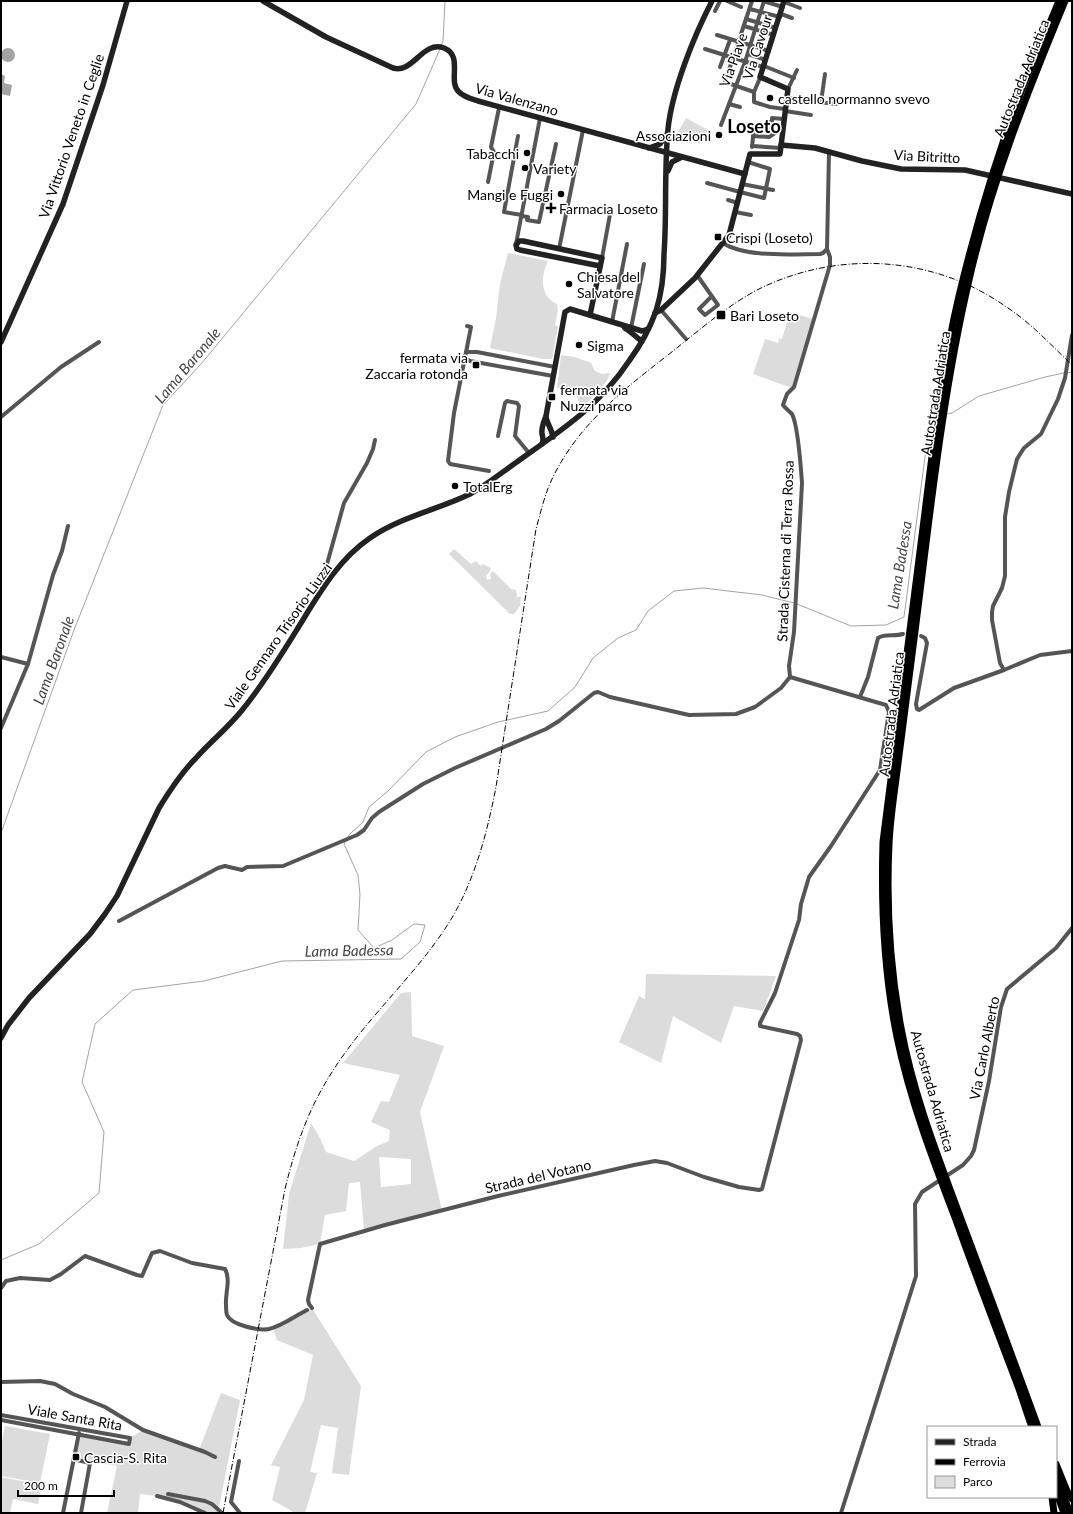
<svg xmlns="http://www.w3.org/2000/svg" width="1073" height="1514" viewBox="0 0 1073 1514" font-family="Lato,sans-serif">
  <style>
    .green { fill: #dcdcdc; fill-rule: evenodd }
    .water { fill: #a3a3a3 }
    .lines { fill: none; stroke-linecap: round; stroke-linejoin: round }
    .stream { stroke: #a3a3a3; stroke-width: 1 }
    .street { stroke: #555; stroke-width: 4 }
    .secondary { stroke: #222; stroke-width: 5.5 }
    .highway { stroke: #000; stroke-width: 7 }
    .rail { stroke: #000; stroke-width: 1; stroke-dasharray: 6 2 1 2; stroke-linecap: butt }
    .poi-dot { fill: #000; stroke: #fff; stroke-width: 1.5 }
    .labels { text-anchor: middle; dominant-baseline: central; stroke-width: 3; stroke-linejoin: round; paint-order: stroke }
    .street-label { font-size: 14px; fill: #000; stroke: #fff }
    .poi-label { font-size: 14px; fill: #000; stroke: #fff; text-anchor: start }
    .water-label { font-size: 15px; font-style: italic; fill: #444; stroke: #fff }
    .district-label { font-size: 18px; font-weight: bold; fill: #000; stroke: #fff }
  </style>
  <rect width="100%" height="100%" fill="#fff"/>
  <g class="green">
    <polygon points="686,118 708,130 700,144 678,132"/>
    <path d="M 508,253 L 548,261 C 541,275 539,296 557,304 L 558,310 L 555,325 L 558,327 L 552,359 L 543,359 L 490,348 L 496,318 L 500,284 Z"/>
    <polygon points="790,312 813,319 792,388 753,374 765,339 778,343 779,338 782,339"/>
    <path d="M 561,355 L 575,357 L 591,363 L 595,371 L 602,374 L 610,373 C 607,385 590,401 580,408 C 577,391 574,390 557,388 Z"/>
    <polygon points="454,549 471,564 476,561 481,566 483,564 491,568 489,573 486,575 487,580 491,579 490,574 493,571 511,589 516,590 517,595 515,600 517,597 521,597 520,606 514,614 510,614 449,554"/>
    <polygon points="646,974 776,976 763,1011 734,1006 721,1043 673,1016 661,1063 619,1042 639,996 645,999"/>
    <path d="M 411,992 L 412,1036 L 444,1046 L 420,1112 L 442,1211 L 364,1231 L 360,1182 L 349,1183 L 346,1211 L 325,1215 L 320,1244 L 301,1248 L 283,1249 L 289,1194 L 311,1123 L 320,1138 L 326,1152 L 354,1161 L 377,1146 L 389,1141 L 390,1130 L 371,1122 L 381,1101 L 389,1102 L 400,1075 L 343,1063 L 401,993 ZM 379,1157 L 411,1159 L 411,1184 L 381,1187 Z"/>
    <polygon points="312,1308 361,1386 349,1475 332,1473 338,1428 321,1425 310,1472 317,1473 305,1513 292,1513 292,1511 272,1500 280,1467 271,1465 304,1400 313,1355 277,1340 273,1328"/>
    <polygon points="221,1393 240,1400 218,1513 205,1513 157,1496 140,1494 138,1513 107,1513 117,1466 74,1459 79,1434 128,1444 130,1438 143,1430 199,1450"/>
    <polygon points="5,1426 50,1434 40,1483 1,1476 1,1446"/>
    <polygon points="1,1477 42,1485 38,1504 13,1499 10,1513 1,1513"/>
  </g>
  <g class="water">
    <circle cx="8" cy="55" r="7"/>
    <polygon points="1,74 5,76 4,83 12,85 10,96 1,94"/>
  </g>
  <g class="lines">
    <g class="stream">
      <polyline points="441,46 443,41 445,1"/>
      <polyline points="1067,373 1072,372"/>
      <polyline points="947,414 952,413 979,396 1045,377 1064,373"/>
      <polyline points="797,604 851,626 886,625 904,617 930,419 934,418"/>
      <polyline points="1,833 74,630 163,405 201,364 416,104 440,49"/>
      <polyline points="348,837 350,834 363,822 369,807 388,791 426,752 455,737 498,722 548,711 575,687 593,658 618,638 636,630 648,611 674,591 703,588 762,595 794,603"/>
      <polyline points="1,1260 39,1244 99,1193 104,1132 82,1082 95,1024 133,990 204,981 282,961 401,959 420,942 425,925 414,924 392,940 374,948 358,930 360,894 358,875 344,844 346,841"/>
    </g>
    <g class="street">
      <polyline points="727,1 741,7"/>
      <polyline points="752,1 725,82 754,92"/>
      <polyline points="763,1 783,7"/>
      <polyline points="784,2 800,8"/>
      <polyline points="750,9 780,17"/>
      <polyline points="715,11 720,1"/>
      <polyline points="781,14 792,18"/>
      <polyline points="746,19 776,28"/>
      <polyline points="744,26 774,35"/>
      <polyline points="717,35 769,51"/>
      <polyline points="705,49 763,67"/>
      <polyline points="748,54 766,60"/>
      <polyline points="764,66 794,78"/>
      <polyline points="720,67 730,40"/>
      <polyline points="760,78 754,92 754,102 770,107 785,109"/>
      <polyline points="788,89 797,70"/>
      <polyline points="787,98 836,104"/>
      <polyline points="821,102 825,74"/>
      <polyline points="729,104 740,107"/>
      <polyline points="785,111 811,115"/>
      <polyline points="768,122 772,122 772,118 784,119"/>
      <polyline points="721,125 745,62 764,1"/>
      <polyline points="518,136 504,212 522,215"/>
      <polyline points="753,136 769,137 775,133"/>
      <polyline points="752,146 781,148"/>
      <polyline points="752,147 754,128"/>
      <polyline points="488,182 494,152 491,147 499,108"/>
      <polyline points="707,183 740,192"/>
      <polyline points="742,184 773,190"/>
      <polyline points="740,192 764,198 770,169 748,162"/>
      <polyline points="728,200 738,203"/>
      <polyline points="735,212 751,215"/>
      <polyline points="521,216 528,217 527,220 539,222 556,144"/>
      <path d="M 723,243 C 746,258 793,254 820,254 L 823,253 L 827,249"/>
      <polyline points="516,244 540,118"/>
      <polyline points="559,249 583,130"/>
      <polyline points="602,258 611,209"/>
      <polyline points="697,275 718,305 705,315 699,309 712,296"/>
      <polyline points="661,310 686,339"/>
      <polyline points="612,322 627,244"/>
      <polyline points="467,326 471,327 454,413 448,461 450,464 489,471"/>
      <polyline points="631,328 644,264"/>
      <polyline points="1072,335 1065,378 1058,399 1041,434 1024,448 1017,459 1009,492 1005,517 1005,576 1002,588 993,606 992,612 992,620 1000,663 1004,670 1040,655 1072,651"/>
      <polyline points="466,352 477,352 555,367"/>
      <polyline points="465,358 470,361 553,376"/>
      <polyline points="1,417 61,367 99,342"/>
      <polyline points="498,436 505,403 507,401 517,403 519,406 515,436 529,453"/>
      <polyline points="324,585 322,582 344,503 367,463 373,449 375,440"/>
      <polyline points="921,636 925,638 927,643 916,704 917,709 919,710 954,688 1004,670"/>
      <polyline points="1,657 28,664"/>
      <path d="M 790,677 L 789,666 L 794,632 L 802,483 C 801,469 798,425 792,414 C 789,411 786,409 783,405 L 787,394 L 794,387 L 830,265 L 830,257 L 827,249 L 829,152"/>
      <path d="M 860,697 L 868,677 L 878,638 C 886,633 894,637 903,634"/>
      <polyline points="1,728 28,664 53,575 62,551 68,526"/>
      <polyline points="119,921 218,868 225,866 242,870 247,867 283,866 357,835 364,830 372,818 379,812 423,784 455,768 546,729 559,721 594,693 598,692 610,697 689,715 736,714 755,707 781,688 790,677"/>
      <path d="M 1,1288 L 6,1281 L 20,1278 L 50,1280 L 61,1274 L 85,1256 L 137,1275 L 142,1276 L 152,1253 L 160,1251 L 192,1263 L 225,1269 C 231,1279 225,1294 226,1305 C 226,1308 226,1312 227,1315 C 231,1325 259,1331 269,1329 C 282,1326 295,1316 307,1310"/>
      <polyline points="312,1308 309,1304 308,1300 320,1244 385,1225 498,1196 634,1165 655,1161 667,1163 704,1177 739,1187 759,1190 762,1189 801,1040 800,1036 797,1034 760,1026 760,1023 775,993 799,920 801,904 809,877 831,846 880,770 889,712 886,705 790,677"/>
      <polyline points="1,1382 40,1381 55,1384 73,1394 105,1407 143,1430 205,1452 215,1457"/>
      <polyline points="1,1415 130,1438 129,1444 1,1420"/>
      <polyline points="73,1459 90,1463 81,1513"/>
      <polyline points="239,1461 231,1502 240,1513"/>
      <polyline points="168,1494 205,1501 212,1504 222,1513"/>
      <polyline points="157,1496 180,1502 205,1513"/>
      <polyline points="63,1513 79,1433"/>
      <polyline points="841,1513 916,1276 915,1204 922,1192 963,1165 971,1156 974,1150 989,1081 1001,1007 1007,989 1056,948 1072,928"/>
    </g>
    <g class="secondary">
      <path d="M 263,1 L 326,37 L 393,68 C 397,69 401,69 405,67 C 418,61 427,42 444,48 C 464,56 447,81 459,92 C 464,97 472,99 478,101 L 745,174"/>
      <polyline points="781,145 815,148 862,161 901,169 965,170 1072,194"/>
      <polyline points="649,148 660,144 667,134"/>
      <polyline points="668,171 672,162 682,157"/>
      <polyline points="655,313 661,310 695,278 729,235 750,154 780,154 788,89 760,77 784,1"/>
      <polyline points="590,315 602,258 523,241 519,241 516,245 517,249 520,250 600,266"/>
      <path d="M 625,328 C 632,332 635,337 642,341"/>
      <polyline points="1,342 63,204 103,85 127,1"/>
      <path d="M 546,417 C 547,424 552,429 553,437"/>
      <path d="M 542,444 C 544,439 543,438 542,434 C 541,428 544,421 546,416 L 565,312 L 570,309 L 642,331 L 648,329"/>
      <path d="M 1,1038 L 8,1025 L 29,998 L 90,934 L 105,914 L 117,896 L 159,808 C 170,790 181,773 196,758 C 211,741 229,727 243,709 C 265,682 283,652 301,623 C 320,592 339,559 370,538 C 400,517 437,510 470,494 C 488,484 505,470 521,459 C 563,429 600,405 629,361 C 640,346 650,328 656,311 C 662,292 664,273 664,254 C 667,213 664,170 668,129 C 672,90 694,36 712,1"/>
    </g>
    <g class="highway">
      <path d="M 1032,1427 C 1027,1414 1023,1400 1018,1386 C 997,1331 976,1276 956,1220 C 933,1160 910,1100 897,1037 C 884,973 881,907 883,842 C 896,737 909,632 923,528 C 933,450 941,372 959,296 C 975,229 995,162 1019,97 C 1031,65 1046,33 1059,1"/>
      <path d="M 1038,1427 C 1013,1358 987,1288 961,1219 C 938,1157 913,1094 901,1028 C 890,968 886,906 889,844 C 890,820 894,795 897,771 C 903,724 909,678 915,631 C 930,514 942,396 969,280 C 991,183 1027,93 1065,1"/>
      <polyline points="1056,1464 1067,1491 1072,1499"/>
      <polyline points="1056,1476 1070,1513"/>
      <polyline points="1056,1491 1064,1513"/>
      <polyline points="1052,1497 1054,1513"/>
    </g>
    <path class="rail" d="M 223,1513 L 285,1189 C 296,1144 309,1107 334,1069 C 368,1016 417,974 450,921 C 475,880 487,833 496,787 L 536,529 C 541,511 545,493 553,477 C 579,424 623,390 668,355 C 696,333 725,307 757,290 C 836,250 932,255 1005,306 C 1030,322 1051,345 1072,365"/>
  </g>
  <g class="poi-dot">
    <circle cx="770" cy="98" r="4"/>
    <circle cx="719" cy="135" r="4"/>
    <circle cx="527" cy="153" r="4"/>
    <circle cx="525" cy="168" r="4"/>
    <circle cx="561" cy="194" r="4"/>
    <path d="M549 202h4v4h4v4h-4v4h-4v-4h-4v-4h4z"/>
    <rect x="714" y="233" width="8" height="8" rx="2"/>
    <circle cx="569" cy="284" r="4"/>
    <rect x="716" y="310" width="10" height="10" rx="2"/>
    <circle cx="579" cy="345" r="4"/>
    <rect x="472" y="361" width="8" height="8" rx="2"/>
    <rect x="548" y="393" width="8" height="8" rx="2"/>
    <circle cx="455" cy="486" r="4"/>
    <rect x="72" y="1453" width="8" height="8" rx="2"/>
  </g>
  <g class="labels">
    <g class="street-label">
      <text transform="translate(757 47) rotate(-72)">Via Cavour</text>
      <text transform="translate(733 60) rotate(-70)">Via Piave</text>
      <text transform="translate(1021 78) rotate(-68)">Autostrada Adriatica</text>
      <text transform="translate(517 99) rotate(16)">Via Valenzano</text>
      <text transform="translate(71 136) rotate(-71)">Via Vittorio Veneto in Ceglie</text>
      <text transform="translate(927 156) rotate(3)">Via Bitritto</text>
      <text transform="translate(935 393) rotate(-81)">Autostrada Adriatica</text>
      <text transform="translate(785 551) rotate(-88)">Strada Cisterna di Terra Rossa</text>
      <text transform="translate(278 636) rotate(-55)">Viale Gennaro Trisorio-Liuzzi</text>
      <text transform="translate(891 714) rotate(-83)">Autostrada Adriatica</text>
      <text transform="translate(984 1048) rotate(-79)">Via Carlo Alberto</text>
      <text transform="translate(933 1091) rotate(74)">Autostrada Adriatica</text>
      <text transform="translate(538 1176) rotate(-13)">Strada del Votano</text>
      <text transform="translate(75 1417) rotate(10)">Viale Santa Rita</text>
    </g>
    <g class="poi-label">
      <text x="778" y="98">castello normanno svevo</text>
      <text x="711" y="135" text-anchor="end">Associazioni</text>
      <text x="519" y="153" text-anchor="end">Tabacchi</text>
      <text x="533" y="168">Variety</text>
      <text x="553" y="194" text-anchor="end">Mangi e Fuggi</text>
      <text x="559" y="208">Farmacia Loseto</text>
      <text x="726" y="237">Crispi (Loseto)</text>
      <text x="577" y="276">Chiesa del<tspan x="577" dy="16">Salvatore</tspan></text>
      <text x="730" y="315">Bari Loseto</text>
      <text x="587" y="345">Sigma</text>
      <text x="468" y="357" text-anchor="end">fermata via<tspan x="468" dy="16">Zaccaria rotonda</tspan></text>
      <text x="560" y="389">fermata via<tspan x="560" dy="16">Nuzzi parco</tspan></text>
      <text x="463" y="486">TotalErg</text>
      <text x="84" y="1457">Cascia-S. Rita</text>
    </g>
    <g class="water-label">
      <text transform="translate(187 365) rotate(-50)">Lama Baronale</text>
      <text transform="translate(899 565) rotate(-81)">Lama Badessa</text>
      <text transform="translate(53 660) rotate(-70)">Lama Baronale</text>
      <text transform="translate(349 950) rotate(-1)">Lama Badessa</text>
    </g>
    <g class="district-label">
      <text x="754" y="126">Loseto</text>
    </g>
  </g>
  <rect width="1073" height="1514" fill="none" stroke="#000000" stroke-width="4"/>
  <rect x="927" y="1426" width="130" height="72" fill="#ffffff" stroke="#999999"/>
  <rect x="935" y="1439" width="20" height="6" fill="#222222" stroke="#999999"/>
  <text x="963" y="1446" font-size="12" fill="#000000">Strada</text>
  <rect x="935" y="1459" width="20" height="6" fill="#000000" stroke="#999999"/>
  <text x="963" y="1466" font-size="12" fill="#000000">Ferrovia</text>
  <rect x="935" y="1476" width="20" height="12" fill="#dcdcdc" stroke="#999999"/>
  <text x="963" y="1486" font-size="12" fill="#000000">Parco</text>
  <path d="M18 1490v6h96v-6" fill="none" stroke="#000000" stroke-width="2"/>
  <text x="24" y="1490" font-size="12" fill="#000000" stroke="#ffffff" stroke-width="3" paint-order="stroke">200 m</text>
</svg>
